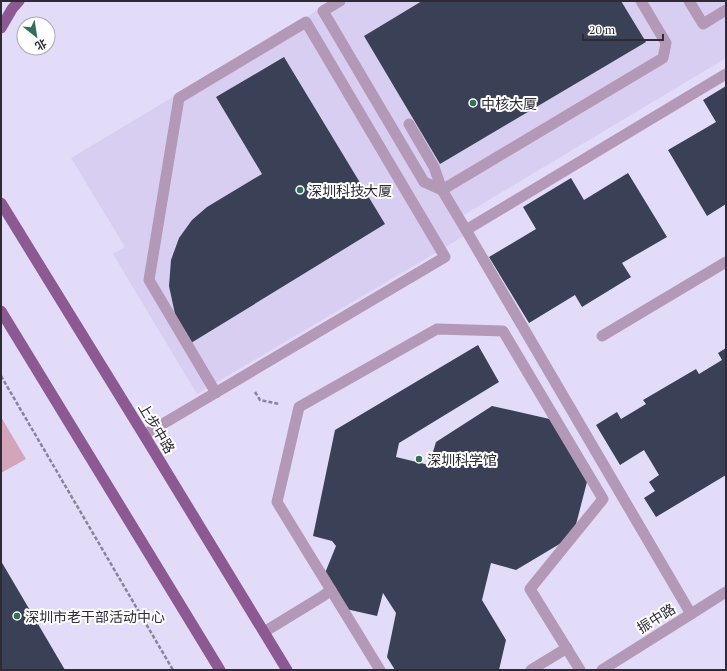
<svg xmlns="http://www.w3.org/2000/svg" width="727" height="671" viewBox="0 0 727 671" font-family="'PT Serif','Noto Sans SC',serif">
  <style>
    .built { fill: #d7cef2 }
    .green { fill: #d2a5bb }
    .building { fill: #3a4157 }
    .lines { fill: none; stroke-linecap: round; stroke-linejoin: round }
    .path { stroke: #898499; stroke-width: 2.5; stroke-dasharray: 4 2; stroke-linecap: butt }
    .service { stroke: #b498b8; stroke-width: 11 }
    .minor { stroke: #b498b8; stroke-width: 11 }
    .tertiary { stroke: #b498b8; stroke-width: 11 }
    .primary { stroke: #8c5993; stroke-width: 11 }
    .poi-dot { fill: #326f5b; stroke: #fff; stroke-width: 1.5 }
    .labels { text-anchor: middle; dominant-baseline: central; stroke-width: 4; stroke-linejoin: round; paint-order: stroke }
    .poi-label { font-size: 14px; fill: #2e2b37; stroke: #fff; text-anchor: start }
    .street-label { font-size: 14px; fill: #2e2b37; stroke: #fff }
  </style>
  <rect width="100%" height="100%" fill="#e3dcf9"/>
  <polygon class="built" points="333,1 726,1 726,58 462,216 471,232 197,394 113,254 125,247 71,158"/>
  <polygon class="green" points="1,417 26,459 1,473"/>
  <g class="building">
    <polygon points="422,1 621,1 646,42 440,164 364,36"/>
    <polygon points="284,57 385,224 191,343 175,314 169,286 171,260 179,238 192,220 207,207 262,174 216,97"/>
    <polygon points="726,86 726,204 707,216 668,150 716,122 703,100"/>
    <polygon points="628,173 667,237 622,263 631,277 582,307 575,295 529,323 489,257 536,229 523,207 571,178 584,200"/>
    <polygon points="478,345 499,382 399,443 396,457 429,465 436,442 492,406 554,420 588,478 573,536 516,570 491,563 482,600 506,640 499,670 395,670 387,657 396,613 383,593 377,616 346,609 325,573 336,546 332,541 313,536 335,430"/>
    <polygon points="726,348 726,475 656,517 644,498 655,491 649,482 659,475 644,450 620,465 596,425 617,412 621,419 646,404 643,400 696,369 699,374 722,360 718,353"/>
    <polygon points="1,561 65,670 1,670"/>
  </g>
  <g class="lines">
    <g class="path">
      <polyline points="1,376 173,670"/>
      <polyline points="255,392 260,400 279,404"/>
    </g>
    <g class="service">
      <polyline points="340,1 323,11 424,182 442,190"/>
      <polyline points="689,1 703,24 726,10"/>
      <polyline points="409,124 434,167 442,190 466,230"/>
      <polyline points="442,190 663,58 666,43 641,1"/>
      <polyline points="602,336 726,262"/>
      <polyline points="144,435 445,257 306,22 179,98 149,280 216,393"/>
      <polyline points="264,632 323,596 331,590"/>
      <polyline points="380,670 277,502 299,407 437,329 503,331 603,499 530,589 580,670"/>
      <polyline points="531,670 567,648"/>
    </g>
    <polyline class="minor" points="691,614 466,230 726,74"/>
    <polyline class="tertiary" points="602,670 691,614 726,592"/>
    <g class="primary">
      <polyline points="1,28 12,9 19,1"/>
      <polyline points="1,203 144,435 287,670"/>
      <polyline points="1,311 220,670"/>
    </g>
  </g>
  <g class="poi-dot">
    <circle cx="473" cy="103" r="4"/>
    <circle cx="300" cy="190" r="4"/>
    <circle cx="419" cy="459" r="4"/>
    <circle cx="17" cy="616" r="4"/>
  </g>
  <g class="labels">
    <g class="poi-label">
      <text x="481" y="103">中核大厦</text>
      <text x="308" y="190">深圳科技大厦</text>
      <text x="427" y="459">深圳科学馆</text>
      <text x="25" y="616">深圳市老干部活动中心</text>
    </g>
    <g class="street-label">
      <text transform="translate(157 428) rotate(59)">上步中路</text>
      <text transform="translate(656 618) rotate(-32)">振中路</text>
    </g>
  </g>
  <rect width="727" height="671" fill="none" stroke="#2e2b37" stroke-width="4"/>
  <g transform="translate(36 36) rotate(150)"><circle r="19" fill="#ffffff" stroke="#abaaaf"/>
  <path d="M0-3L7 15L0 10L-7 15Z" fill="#326f5b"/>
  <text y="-6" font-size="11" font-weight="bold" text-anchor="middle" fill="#2e2b37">北</text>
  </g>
  <path d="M583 34v6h80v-6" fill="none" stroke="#2e2b37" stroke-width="2"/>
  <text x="589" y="34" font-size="12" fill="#2e2b37" stroke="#ffffff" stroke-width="3" paint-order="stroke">20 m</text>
</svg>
